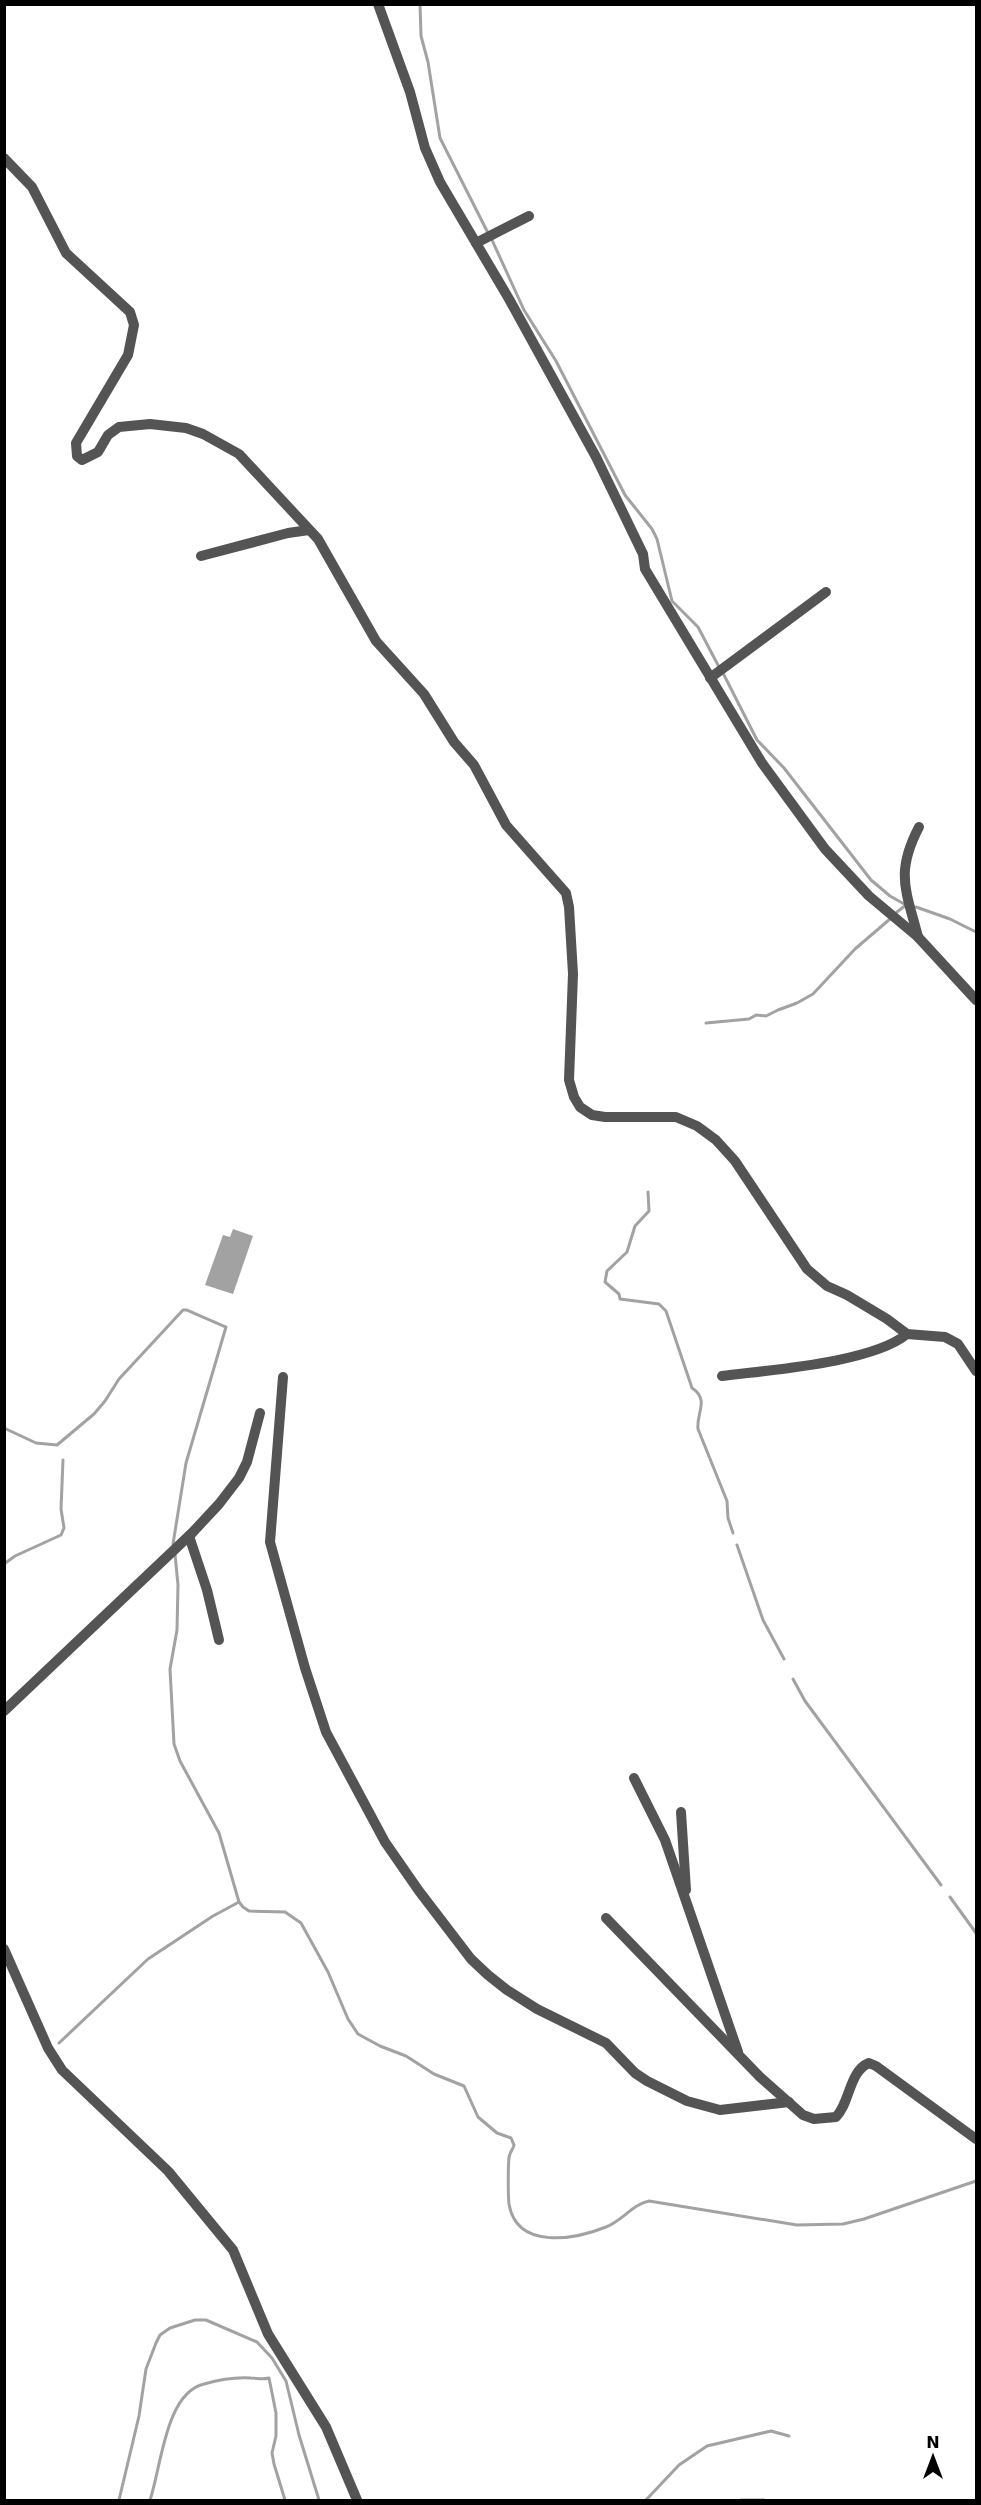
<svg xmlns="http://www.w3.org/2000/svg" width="981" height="2505" viewBox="0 0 981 2505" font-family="'DejaVu Sans',sans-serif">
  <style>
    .water { fill: #a2a2a2 }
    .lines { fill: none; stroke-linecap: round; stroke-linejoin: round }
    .stream { stroke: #a2a2a2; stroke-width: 3 }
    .minor { stroke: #545454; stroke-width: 10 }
  </style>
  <rect width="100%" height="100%" fill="#fff"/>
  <polygon class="water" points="233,1229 253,1236 233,1294 205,1285 223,1235 230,1237"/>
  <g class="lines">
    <g class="stream">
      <polyline points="420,4 421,36 428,62 440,138 488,233"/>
      <polyline points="492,240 524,310 556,361 625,495 652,529 657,539 672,601 698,627 719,667"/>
      <polyline points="723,673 757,740 784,768 871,880 890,896 906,905"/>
      <polyline points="916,907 950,919 976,932"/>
      <polyline points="897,912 906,905"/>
      <polyline points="706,1023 749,1019 756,1015 766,1016 778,1010 797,1003 813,994 855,949 890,919"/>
      <path d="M 648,1192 L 649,1211 L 635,1226 L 627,1252 L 607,1271 L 605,1282 L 619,1294 L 620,1299 L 659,1304 L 666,1311 L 692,1388 C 710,1400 696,1413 698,1429 L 727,1501 L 728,1518 L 733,1533"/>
      <polyline points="4,1428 36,1443 57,1445 94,1414 105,1401 119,1379 183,1310 187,1310 226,1327 186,1463 173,1544"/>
      <polyline points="737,1545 763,1620 784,1659"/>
      <path d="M 175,1554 L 178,1585 L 177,1630 L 170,1669 L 174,1744 L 180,1761 L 219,1833 L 239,1902 L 243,1907 L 249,1911 L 285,1912 L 301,1923 L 328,1972 L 348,2019 L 358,2034 L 380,2046 L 406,2056 L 434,2074 L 464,2086 L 478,2117 L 497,2133 L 511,2138 L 514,2145 C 513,2150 509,2153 509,2158 C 508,2166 508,2195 509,2204 C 517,2251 576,2239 606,2227 C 622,2221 633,2204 649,2201 L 797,2225 L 843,2224 L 864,2219 L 976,2181"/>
      <polyline points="4,1564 15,1556 61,1535 64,1528 61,1509 63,1460"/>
      <polyline points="793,1679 805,1701 941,1885"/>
      <polyline points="950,1897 976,1933"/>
      <polyline points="59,2043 148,1959 213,1916 239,1902"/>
      <polyline points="119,2500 139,2416 146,2369 156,2343 160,2335 170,2328 195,2320 206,2320 257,2342 272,2358 286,2381 299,2435 319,2500"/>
      <path d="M 150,2500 C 161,2469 165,2393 204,2384 C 218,2380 236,2377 251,2378 C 257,2378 262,2380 269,2378 L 276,2413 L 276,2436 L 272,2453 L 274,2464 L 285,2500"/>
      <polyline points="646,2500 679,2465 707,2446 771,2431 789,2436"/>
      <polyline points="741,2500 764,2500"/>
    </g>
    <g class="minor">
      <polyline points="378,4 410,92 425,148 440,182 509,299 596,457 643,554 645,569 762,763 825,849 869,896 918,937 976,1000"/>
      <polyline points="4,158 32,187 66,253 130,312 134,325 128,355 76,443 77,456 82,460 98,452 108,435 119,427 150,424 186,428 203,434 239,454 318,539 376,641 424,694 454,742 474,765 506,825 566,893 569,907 573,974 569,1080 574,1097 580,1107 592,1115 605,1117 676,1117 697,1126 716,1140 735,1161 807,1269 827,1286 847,1295 887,1319 907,1334 945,1337 958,1344 976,1371"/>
      <polyline points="476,243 529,216"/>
      <polyline points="201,556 288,533 309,530"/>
      <polyline points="710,678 826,592"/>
      <path d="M 918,937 C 906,890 895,873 919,827"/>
      <path d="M 722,1376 C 768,1370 872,1363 907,1334"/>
      <polyline points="283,1377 270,1542 305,1668 326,1732 385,1842 419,1891 471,1959 488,1975 507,1990 537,2009 606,2043 635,2073 647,2081 687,2101 720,2110 789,2102"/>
      <polyline points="189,1536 207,1590 219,1640"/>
      <polyline points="4,1711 192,1533 219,1504 239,1478 247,1462 260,1413"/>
      <polyline points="634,1778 665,1840 738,2052"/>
      <polyline points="681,1812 686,1890"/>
      <path d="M 606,1918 L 760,2077 L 803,2115 L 814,2119 L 836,2117 C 850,2103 849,2071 869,2063 L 876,2066 L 976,2139"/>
      <polyline points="4,1949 48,2048 62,2070 168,2171 233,2250 268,2334 326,2427 357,2500"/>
    </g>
  </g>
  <rect width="981" height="2505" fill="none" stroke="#000000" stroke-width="12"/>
  <g transform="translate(933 2457)" stroke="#ffffff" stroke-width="4.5" paint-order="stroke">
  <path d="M0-4.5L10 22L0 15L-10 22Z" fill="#000000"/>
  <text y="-9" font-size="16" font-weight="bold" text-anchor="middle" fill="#000000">N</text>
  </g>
</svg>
